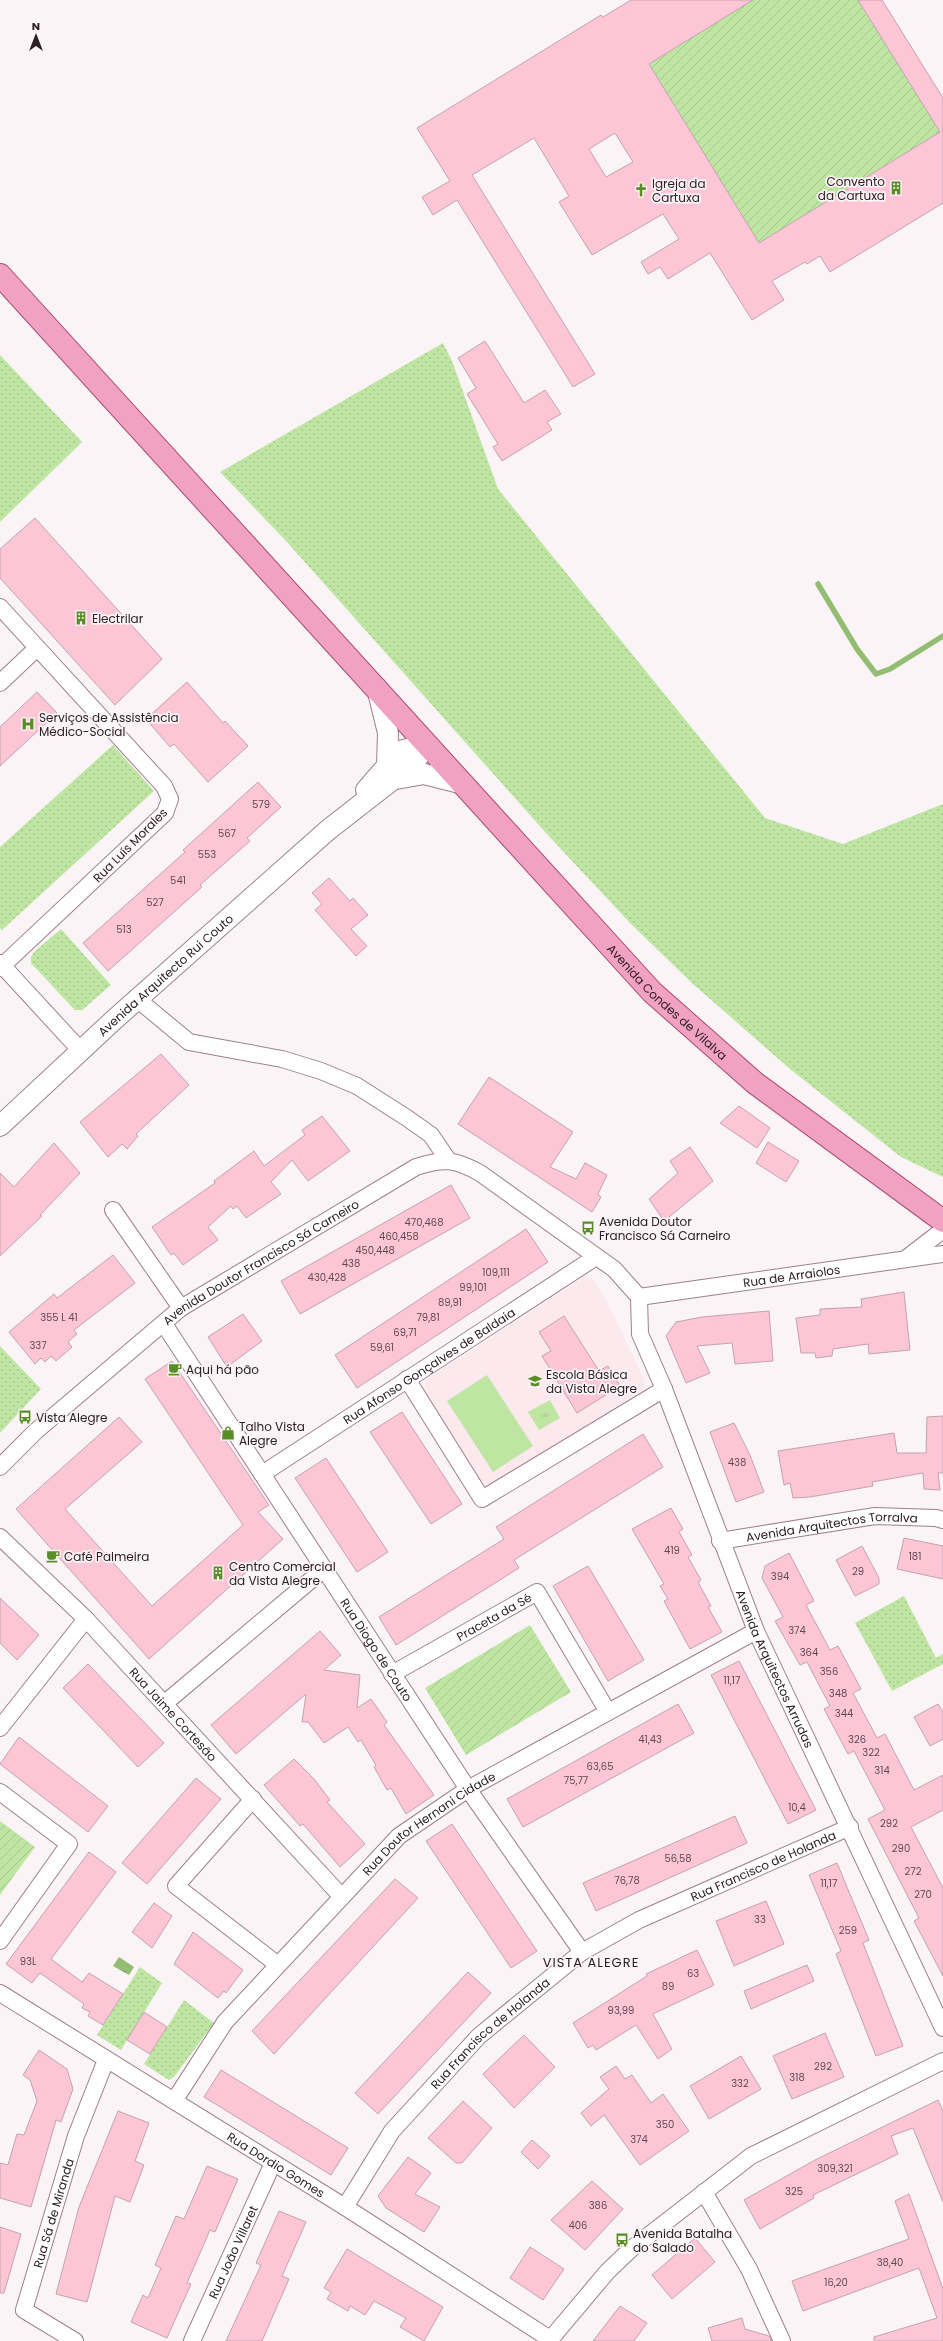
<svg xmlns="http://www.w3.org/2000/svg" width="943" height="2341" viewBox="0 0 943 2341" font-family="Poppins,sans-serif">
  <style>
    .built { fill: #fbe9ee }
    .grass { fill: url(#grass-dots) }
    .park { fill: url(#park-tufts) }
    .garden { fill: url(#garden-furrows) }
    .pitch { fill: #bee5a2 }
    .water { fill: url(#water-ripples) }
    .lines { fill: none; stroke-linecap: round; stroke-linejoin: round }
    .stream { stroke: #93bd73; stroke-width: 5.5 }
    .building { fill: #fdc6d7; stroke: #c3a2ac; fill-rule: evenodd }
    .minor-casing { stroke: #9e7f89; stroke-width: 18 }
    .tertiary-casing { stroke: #9e7f89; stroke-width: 22 }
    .primary-casing { stroke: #a64c6f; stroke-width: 24 }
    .minor { stroke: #fff; stroke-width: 16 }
    .tertiary { stroke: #fff; stroke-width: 20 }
    .primary { stroke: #f1a1c1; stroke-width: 22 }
    .labels { text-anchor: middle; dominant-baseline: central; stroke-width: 3.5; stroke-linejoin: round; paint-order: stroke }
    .number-label { font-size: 10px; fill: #614a51 }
    .poi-label { font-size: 12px; fill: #2d2024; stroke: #fbf4f6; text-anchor: start }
    .street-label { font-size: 12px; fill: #2d2024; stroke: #fbf4f6 }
    .neighbourhood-label { font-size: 13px; letter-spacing: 1px; fill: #2d2024; stroke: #fbf4f6 }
  </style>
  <defs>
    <pattern id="grass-dots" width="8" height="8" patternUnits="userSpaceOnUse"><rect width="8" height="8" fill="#bee5a2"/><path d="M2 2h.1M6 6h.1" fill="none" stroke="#a4c48b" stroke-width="1.8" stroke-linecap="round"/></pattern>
    <pattern id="park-tufts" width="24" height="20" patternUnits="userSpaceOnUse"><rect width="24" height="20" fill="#bee5a2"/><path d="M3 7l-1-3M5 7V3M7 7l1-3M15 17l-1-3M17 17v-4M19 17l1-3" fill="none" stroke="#a4c48b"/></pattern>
    <pattern id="garden-furrows" width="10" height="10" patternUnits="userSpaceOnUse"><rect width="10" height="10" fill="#bee5a2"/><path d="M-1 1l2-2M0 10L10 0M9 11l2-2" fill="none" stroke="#a4c48b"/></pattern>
    <pattern id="water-ripples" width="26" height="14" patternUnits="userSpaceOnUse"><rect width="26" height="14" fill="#93bd73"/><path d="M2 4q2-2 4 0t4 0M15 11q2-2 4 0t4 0" fill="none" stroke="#78995e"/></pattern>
  </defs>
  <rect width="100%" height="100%" fill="#fbf4f6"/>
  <polygon class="built" points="584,1277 593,1279 608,1304 645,1381 643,1390 491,1484 482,1482 424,1390 426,1380"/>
  <g class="grass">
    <polygon points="443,343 452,361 498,489 765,818 843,844 943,804 943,1177 901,1157 790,1069 693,984 631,924 546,833 287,542 220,472"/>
    <polygon points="0,355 82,442 0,522"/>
    <polygon points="113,745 154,791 2,930 0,928 0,847"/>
    <polygon points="61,929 111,985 82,1010 75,1010 71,1006 31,963 31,957 34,952"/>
    <polygon points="0,1346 41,1389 0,1433"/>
    <polygon points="904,1596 936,1658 943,1654 943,1664 892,1691 855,1623"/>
    <polygon points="140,1967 162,1983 121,2050 97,2035"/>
    <polygon points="184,2000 214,2023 174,2077 169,2080 144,2064"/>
  </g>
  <polygon class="park" points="550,1400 560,1418 539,1430 528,1412"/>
  <g class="garden">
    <polygon points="753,0 858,0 940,132 759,243 649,64"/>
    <polygon points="530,1625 571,1692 466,1755 425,1688"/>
    <polygon points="0,1821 35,1847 0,1895"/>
  </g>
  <polygon class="pitch" points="487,1375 533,1446 493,1472 447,1401"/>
  <polygon class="water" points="119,1957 134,1967 129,1975 113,1966"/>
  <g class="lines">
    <polyline class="stream" points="818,584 857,649 876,674 890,669 943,636"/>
  </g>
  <g class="building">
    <path d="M 631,0 L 753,0 L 649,64 L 759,243 L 940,132 L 858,0 L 882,0 L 943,98 L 943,203 L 830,272 L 820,256 L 807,264 L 805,262 L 772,281 L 784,300 L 752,320 L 710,253 L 668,279 L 660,267 L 648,274 L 641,262 L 679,239 L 663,214 L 592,255 L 559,202 L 569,196 L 534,138 L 472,175 L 595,374 L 573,387 L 457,200 L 433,215 L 422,197 L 450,181 L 417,128 L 601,15 L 603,17 ZM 615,133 L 633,162 L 606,177 L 589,149 Z"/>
    <polygon points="485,341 524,403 545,390 561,414 547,422 552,430 502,461 493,447 498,444 467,394 476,388 458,358"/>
    <polygon points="35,518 162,659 115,705 0,578 0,549"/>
    <polygon points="187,682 223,723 225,721 248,746 208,782 174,744 170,747 146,719"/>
    <polygon points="37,692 57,713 0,766 0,727"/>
    <polygon points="258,782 281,807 247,838 250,841 200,885 202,887 108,971 83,943 185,852 183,850"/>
    <polygon points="329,878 350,901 353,898 368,915 351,929 367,946 356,956 315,910 322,904 312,893"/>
    <polygon points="161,1054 189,1085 136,1134 138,1136 127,1149 122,1144 108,1157 80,1122"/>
    <polygon points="489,1077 573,1132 550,1167 576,1179 585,1163 607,1175 598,1194 601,1197 592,1212 458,1124"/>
    <polygon points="739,1106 770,1128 757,1148 720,1123"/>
    <polygon points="322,1116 350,1151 308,1181 292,1160 271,1182 281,1194 246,1218 237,1206 233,1209 231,1206 208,1227 218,1240 183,1265 174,1253 171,1255 152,1227 215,1183 214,1181 254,1151 264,1166 305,1135 302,1130"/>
    <polygon points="768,1142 799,1161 786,1182 756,1163"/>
    <polygon points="54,1143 80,1173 40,1215 42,1216 0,1256 0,1173 14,1187"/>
    <polygon points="690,1147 713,1181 664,1221 649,1199 678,1173 670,1161"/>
    <polygon points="451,1185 470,1218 300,1314 281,1281"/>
    <polygon points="526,1229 548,1262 357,1388 335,1355"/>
    <polygon points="113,1255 135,1283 74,1330 77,1334 68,1342 72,1347 56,1361 51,1356 45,1362 41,1358 35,1364 9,1332 54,1294 57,1298"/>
    <polygon points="904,1292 910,1350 869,1354 868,1344 833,1349 832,1356 816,1358 815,1353 801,1353 796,1318 820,1315 820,1309 862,1307 861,1299"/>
    <polygon points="769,1311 773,1361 735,1364 732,1343 697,1346 710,1373 686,1383 666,1336 676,1322 702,1317"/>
    <polygon points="243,1314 262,1341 227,1367 208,1337"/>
    <polygon points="564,1316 599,1371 608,1366 620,1386 577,1413 542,1356 551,1351 539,1332"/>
    <polygon points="172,1361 269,1505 258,1512 283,1539 149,1659 16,1509 119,1417 142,1442 65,1509 152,1606 243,1525 145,1379"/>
    <polygon points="402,1412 462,1504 431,1524 370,1432"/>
    <polygon points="943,1416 943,1473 938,1473 940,1490 924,1489 923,1473 872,1482 873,1486 810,1497 793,1498 790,1483 784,1485 778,1451 894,1433 897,1453 926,1453 927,1417"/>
    <polygon points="734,1423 750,1455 764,1492 736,1502 710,1432"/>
    <polygon points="643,1434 663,1467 514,1560 519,1568 396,1645 379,1617 504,1539 496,1527"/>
    <polygon points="326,1458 388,1552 357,1572 295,1478"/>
    <polygon points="671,1508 683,1529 679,1532 692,1555 688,1557 701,1580 698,1582 711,1606 708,1607 722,1632 690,1649 664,1601 668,1599 660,1586 664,1584 632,1529"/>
    <polygon points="904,1538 943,1546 943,1579 897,1569"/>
    <polygon points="862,1546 879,1578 879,1584 855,1596 836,1560"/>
    <polygon points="789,1553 814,1601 806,1605 830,1650 838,1646 861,1689 853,1693 877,1738 885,1734 914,1790 943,1775 943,1810 911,1827 943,1888 943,1976 914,1921 919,1918 868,1819 885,1810 854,1751 848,1754 824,1709 830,1706 807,1662 800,1665 775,1621 783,1617 762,1578 765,1566"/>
    <polygon points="588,1566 644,1660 608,1681 553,1586"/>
    <polygon points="0,1598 39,1635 17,1660 0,1643"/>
    <polygon points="320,1631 341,1655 324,1670 360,1675 357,1708 371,1699 387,1722 384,1725 434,1795 406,1814 391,1788 387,1790 374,1767 376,1765 361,1740 358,1742 348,1727 324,1743 308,1722 302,1722 306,1694 236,1754 211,1725"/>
    <polygon points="739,1661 816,1810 788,1824 711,1675"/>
    <polygon points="88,1664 164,1743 138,1767 63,1688"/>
    <polygon points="678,1704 694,1733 523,1827 507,1799"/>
    <polygon points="938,1704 943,1712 943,1739 930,1746 914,1717"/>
    <polygon points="19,1737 108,1806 88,1832 0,1764"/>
    <polygon points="294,1759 314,1779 330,1800 327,1802 365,1844 340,1867 303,1824 300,1826 264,1785"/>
    <polygon points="196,1778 221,1799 147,1884 122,1863"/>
    <polygon points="735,1816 747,1843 596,1911 583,1883"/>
    <polygon points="452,1824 537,1951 511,1968 426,1841"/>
    <polygon points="89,1852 116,1872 51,1959 82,1982 89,1973 123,1994 103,2025 88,2016 90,2012 82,2008 84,2004 40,1973 32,1983 6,1964"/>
    <polygon points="837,1863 869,1940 863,1943 903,2046 876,2056 836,1954 841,1951 809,1875"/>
    <polygon points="395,1879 418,1898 274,2054 252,2031"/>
    <polygon points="766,1901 784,1944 734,1966 716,1921"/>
    <polygon points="154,1903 172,1916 152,1948 132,1932"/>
    <polygon points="193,1932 243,1970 226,1993 224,1991 218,1998 174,1964"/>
    <polygon points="697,1950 714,1985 653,2014 672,2049 658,2059 636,2025 596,2050 593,2045 588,2048 573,2023 647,1976 646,1974"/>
    <polygon points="807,1965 814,1981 751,2009 744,1991"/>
    <polygon points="468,1972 491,1993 378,2114 355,2093"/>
    <polygon points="144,2012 167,2027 150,2054 127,2040"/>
    <polygon points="825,2033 844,2077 792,2099 773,2056"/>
    <polygon points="524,2035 555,2067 514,2108 483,2074"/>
    <polygon points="39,2050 67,2069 73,2089 61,2122 56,2120 31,2207 0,2198 0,2163 8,2165 17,2134 24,2135 37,2101 30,2080 23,2075"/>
    <polygon points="741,2056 761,2089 709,2119 690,2086"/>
    <polygon points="616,2066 625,2079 632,2075 651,2103 663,2094 689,2131 640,2165 604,2115 591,2126 581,2113 609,2089 600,2077"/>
    <polygon points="221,2070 348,2148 331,2175 204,2097"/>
    <polygon points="938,2100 943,2111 943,2202 913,2128 891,2136 898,2154 813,2195 814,2198 760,2229 744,2200 815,2160"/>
    <polygon points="463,2101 492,2128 462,2163 456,2163 428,2138"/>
    <polygon points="118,2111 149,2123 135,2161 144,2165 130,2202 115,2196 87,2302 56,2294 79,2207"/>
    <polygon points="532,2140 550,2156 538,2169 521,2152"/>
    <polygon points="408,2157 431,2173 415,2194 440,2207 424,2232 386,2208 378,2196"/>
    <polygon points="207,2166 238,2179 215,2232 210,2230 187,2283 191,2284 167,2338 131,2322 143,2295 148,2298 161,2268 155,2265 176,2216 184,2219"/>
    <polygon points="592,2181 623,2209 585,2250 551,2220"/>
    <polygon points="909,2194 943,2289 943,2341 874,2341 874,2337 937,2318 919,2268 803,2311 792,2281 909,2239 895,2201"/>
    <polygon points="279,2211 306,2222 282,2276 289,2279 262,2341 226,2341 261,2265 256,2263"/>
    <polygon points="0,2227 21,2234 4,2293 0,2293"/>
    <polygon points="695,2238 715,2262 672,2299 652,2275"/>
    <polygon points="530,2247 564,2269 543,2300 510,2278"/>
    <polygon points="347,2249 443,2307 424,2341 400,2327 406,2318 374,2301 365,2315 350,2306 348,2311 327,2299 331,2292 324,2288"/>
    <polygon points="620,2306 647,2323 634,2341 593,2341"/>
    <polygon points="742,2318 745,2329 769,2336 772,2341 712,2341 708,2328"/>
  </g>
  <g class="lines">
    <g class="minor-casing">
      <g id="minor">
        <polyline points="0,607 164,786 170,799 165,813 0,968"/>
        <polyline points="0,683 37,648"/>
        <polyline points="0,963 81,1051"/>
        <polyline points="137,999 189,1042 282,1059 321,1071 357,1086 407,1118 431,1135 448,1160"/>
        <polyline points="113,1210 181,1308"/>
        <polyline points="908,1257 943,1230"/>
        <path id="s1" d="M 639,1297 L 640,1334 L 664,1389 L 756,1631 L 943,2028"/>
        <path id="s2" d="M 639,1297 L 943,1254"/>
        <path id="s3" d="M 164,1324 L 468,1789 L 582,1952"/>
        <polyline points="407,1379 482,1499 664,1389"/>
        <path id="s4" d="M 0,1467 L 36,1431 L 181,1308 L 416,1167 C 444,1158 455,1159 480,1173 L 614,1269 L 639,1297"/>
        <path id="s5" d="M 262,1474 L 596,1257"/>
        <path id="s6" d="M 0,1537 L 86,1619 L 342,1897"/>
        <path id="s7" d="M 720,1541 L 875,1516 L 936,1518 L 943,1520"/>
        <path id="s8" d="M 392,1674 L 537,1592 L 608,1712"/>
        <polyline points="165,1703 324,1569"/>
        <polyline points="0,1728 86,1619"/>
        <polyline points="0,1792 69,1844 0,1941"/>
        <polyline points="253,1799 176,1886 278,1965"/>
        <path id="s9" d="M 0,1993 L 345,2207 L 550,2339"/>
        <path id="s10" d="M 174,2101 L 225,2022 L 399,1836 L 468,1789 L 756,1631"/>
        <polyline points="704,2192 749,2269 782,2341"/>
        <path id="s11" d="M 345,2207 L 392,2131 L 479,2036 L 582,1952 L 639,1920 L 850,1827"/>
        <path id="s12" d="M 75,2341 L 24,2310 L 76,2136 L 106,2060"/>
        <path id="s13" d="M 192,2341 L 273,2163"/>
        <polyline points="549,2341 607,2272 631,2249 751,2156 943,2061"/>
      </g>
    </g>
    <g class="tertiary-casing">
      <g id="tertiary">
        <polyline points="377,688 388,733 387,766"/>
        <polyline points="396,779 424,774 464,784"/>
        <polyline points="366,790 400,751 427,744"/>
        <path id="s14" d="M 0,1126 L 116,1018 L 328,830 L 414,763 L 427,744"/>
      </g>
    </g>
    <g class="primary-casing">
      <g id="primary">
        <path id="s15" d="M 0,275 L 652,992 L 755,1083 L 943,1221"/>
      </g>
    </g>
    <use href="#minor" class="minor"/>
    <use href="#tertiary" class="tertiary"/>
    <use href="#primary" class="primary"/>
  </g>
  <defs>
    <g id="building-bare" transform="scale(1.08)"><path d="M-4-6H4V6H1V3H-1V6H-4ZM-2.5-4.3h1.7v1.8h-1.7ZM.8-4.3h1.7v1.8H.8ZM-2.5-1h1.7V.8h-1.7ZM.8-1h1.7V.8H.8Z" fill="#5a8d26" stroke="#fbf4f6" stroke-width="2.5" paint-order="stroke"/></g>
    <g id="church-bare" transform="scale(1.08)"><path d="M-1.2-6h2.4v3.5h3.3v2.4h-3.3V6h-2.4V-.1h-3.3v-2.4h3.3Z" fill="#5a8d26" stroke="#fbf4f6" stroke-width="2.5" paint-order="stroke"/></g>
    <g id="hospital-bare" transform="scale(1.08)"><path d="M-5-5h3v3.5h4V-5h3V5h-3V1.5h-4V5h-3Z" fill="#5a8d26" stroke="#fbf4f6" stroke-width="2.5" paint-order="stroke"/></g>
    <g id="bus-bare" transform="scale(1.08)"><path d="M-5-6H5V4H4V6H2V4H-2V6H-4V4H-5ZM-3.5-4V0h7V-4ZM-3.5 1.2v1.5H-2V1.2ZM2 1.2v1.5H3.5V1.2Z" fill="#5a8d26" stroke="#fbf4f6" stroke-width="2.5" paint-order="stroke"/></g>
    <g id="cafe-bare" transform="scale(1.08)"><path d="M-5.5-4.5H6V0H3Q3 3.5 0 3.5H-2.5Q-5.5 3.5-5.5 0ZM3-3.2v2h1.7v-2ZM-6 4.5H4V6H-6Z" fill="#5a8d26" stroke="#fbf4f6" stroke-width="2.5" paint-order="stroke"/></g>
    <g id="school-bare" transform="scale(1.08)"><path d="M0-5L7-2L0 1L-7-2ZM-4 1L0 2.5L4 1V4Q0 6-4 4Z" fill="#5a8d26" stroke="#fbf4f6" stroke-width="2.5" paint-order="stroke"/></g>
    <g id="shop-bare" transform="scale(1.08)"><path d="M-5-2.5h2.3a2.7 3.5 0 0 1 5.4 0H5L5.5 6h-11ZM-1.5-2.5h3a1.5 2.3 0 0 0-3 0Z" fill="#5a8d26" stroke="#fbf4f6" stroke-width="2.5" paint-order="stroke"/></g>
  </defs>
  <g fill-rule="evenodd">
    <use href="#building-bare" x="896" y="188"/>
    <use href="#church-bare" x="641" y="190"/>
    <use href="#building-bare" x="81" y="618"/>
    <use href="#hospital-bare" x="28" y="724"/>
    <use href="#bus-bare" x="588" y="1228"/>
    <use href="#cafe-bare" x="175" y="1369"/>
    <use href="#school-bare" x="535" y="1381"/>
    <use href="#bus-bare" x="25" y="1417"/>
    <use href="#shop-bare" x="228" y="1433"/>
    <use href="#cafe-bare" x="53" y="1556"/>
    <use href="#building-bare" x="218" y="1573"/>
    <use href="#bus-bare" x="622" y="2240"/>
  </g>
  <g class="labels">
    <g class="number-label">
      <text x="261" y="804">579</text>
      <text x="227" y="833">567</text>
      <text x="207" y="854">553</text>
      <text x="178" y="880">541</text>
      <text x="155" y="902">527</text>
      <text x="124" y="929">513</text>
      <text x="424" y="1222">470,468</text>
      <text x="399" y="1236">460,458</text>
      <text x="375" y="1250">450,448</text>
      <text x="351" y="1263">438</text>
      <text x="496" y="1272">109,111</text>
      <text x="327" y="1277">430,428</text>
      <text x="473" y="1287">99,101</text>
      <text x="450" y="1302">89,91</text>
      <text x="59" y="1317">355 L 41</text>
      <text x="428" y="1317">79,81</text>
      <text x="405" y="1332">69,71</text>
      <text x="38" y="1345">337</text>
      <text x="382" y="1347">59,61</text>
      <text x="737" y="1462">438</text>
      <text x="672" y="1550">419</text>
      <text x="915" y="1556">181</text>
      <text x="858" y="1571">29</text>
      <text x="780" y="1576">394</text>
      <text x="797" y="1630">374</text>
      <text x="809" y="1652">364</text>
      <text x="829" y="1671">356</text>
      <text x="732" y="1680">11,17</text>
      <text x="838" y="1693">348</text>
      <text x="844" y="1713">344</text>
      <text x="650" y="1739">41,43</text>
      <text x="857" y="1739">326</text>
      <text x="871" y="1752">322</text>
      <text x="600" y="1766">63,65</text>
      <text x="882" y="1770">314</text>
      <text x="576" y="1780">75,77</text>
      <text x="797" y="1807">10,4</text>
      <text x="889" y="1823">292</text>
      <text x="901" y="1848">290</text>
      <text x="678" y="1858">56,58</text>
      <text x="913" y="1871">272</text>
      <text x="627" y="1880">76,78</text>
      <text x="829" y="1883">11,17</text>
      <text x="923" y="1894">270</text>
      <text x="760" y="1919">33</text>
      <text x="848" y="1930">259</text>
      <text x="28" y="1961">93L</text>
      <text x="693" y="1973">63</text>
      <text x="668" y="1986">89</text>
      <text x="621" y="2010">93,99</text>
      <text x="823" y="2066">292</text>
      <text x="797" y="2077">318</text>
      <text x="740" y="2083">332</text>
      <text x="665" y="2124">350</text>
      <text x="639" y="2139">374</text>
      <text x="835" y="2168">309,321</text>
      <text x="794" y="2191">325</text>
      <text x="598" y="2205">386</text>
      <text x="578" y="2225">406</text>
      <text x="890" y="2262">38,40</text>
      <text x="836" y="2282">16,20</text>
    </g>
    <g class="poi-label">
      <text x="885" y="181" text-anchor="end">Convento<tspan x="885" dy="14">da Cartuxa</tspan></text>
      <text x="652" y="183">Igreja da<tspan x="652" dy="14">Cartuxa</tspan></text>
      <text x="92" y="618">Electrilar</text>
      <text x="39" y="717">Serviços de Assistência<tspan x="39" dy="14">Médico-Social</tspan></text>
      <text x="599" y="1221">Avenida Doutor<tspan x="599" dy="14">Francisco Sá Carneiro</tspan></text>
      <text x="186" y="1369">Aqui há pão</text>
      <text x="546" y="1374">Escola Básica<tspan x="546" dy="14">da Vista Alegre</tspan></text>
      <text x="36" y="1417">Vista Alegre</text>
      <text x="239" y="1426">Talho Vista<tspan x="239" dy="14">Alegre</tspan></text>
      <text x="64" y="1556">Café Palmeira</text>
      <text x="229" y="1566">Centro Comercial<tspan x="229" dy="14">da Vista Alegre</tspan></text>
      <text x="633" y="2233">Avenida Batalha<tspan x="633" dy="14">do Salado</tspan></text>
    </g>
    <g class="street-label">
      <text transform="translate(130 845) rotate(-45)">Rua Luís Morales</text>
      <text stroke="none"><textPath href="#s14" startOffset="224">Avenida Arquitecto Rui Couto</textPath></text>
      <text stroke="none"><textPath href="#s15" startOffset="987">Avenida Condes de Vilalva</textPath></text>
      <text stroke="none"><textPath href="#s4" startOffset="333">Avenida Doutor Francisco Sá Carneiro</textPath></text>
      <text stroke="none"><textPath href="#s2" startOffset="154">Rua de Arraiolos</textPath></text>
      <text stroke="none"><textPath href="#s5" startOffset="199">Rua Afonso Gonçalves de Baldaia</textPath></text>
      <text stroke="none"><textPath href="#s7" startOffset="113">Avenida Arquitectos Torralva</textPath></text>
      <text stroke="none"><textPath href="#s8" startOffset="117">Praceta da Sé</textPath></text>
      <text stroke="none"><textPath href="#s3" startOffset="389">Rua Diogo de Couto</textPath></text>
      <text stroke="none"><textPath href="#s1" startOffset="398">Avenida Arquitectos Arrudas</textPath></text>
      <text stroke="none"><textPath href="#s6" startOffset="248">Rua Jaime Cortesão</textPath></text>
      <text stroke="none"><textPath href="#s10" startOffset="380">Rua Doutor Hernani Cidade</textPath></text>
      <text stroke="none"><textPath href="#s11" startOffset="552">Rua Francisco de Holanda</textPath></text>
      <text stroke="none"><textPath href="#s11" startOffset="228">Rua Francisco de Holanda</textPath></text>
      <text stroke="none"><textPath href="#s9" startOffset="325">Rua Dordio Gomes</textPath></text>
      <text stroke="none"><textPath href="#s12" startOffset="161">Rua Sá de Miranda</textPath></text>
      <text stroke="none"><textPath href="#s13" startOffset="98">Rua João Villaret</textPath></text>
    </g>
    <g class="neighbourhood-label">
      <text x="591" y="1962">VISTA ALEGRE</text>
    </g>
  </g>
  <g transform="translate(36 36)" stroke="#fbf4f6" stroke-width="3" paint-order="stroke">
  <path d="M0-3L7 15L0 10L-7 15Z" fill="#2d2024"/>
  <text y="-6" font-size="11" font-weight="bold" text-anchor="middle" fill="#2d2024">N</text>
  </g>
</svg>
